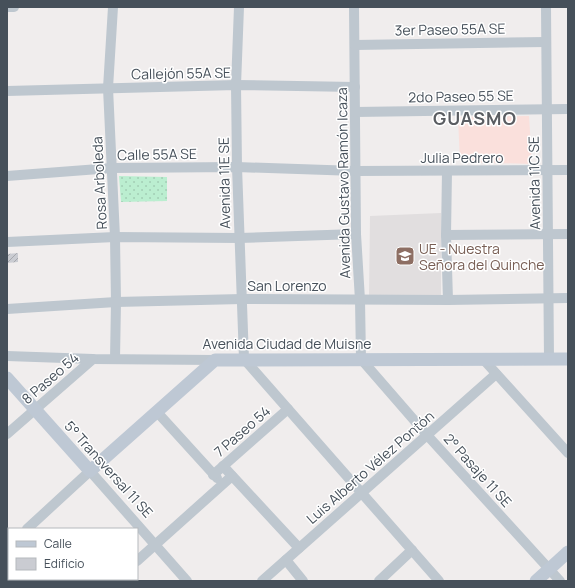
<svg xmlns="http://www.w3.org/2000/svg" width="575" height="588" viewBox="0 0 575 588" font-family="Manrope,sans-serif">
  <style>
    .education { fill: #e1dedf }
    .medical { fill: #fae0dc }
    .park { fill: url(#park-dots) }
    .building { fill: url(#building-hatch) }
    .lines { fill: none; stroke-linecap: round; stroke-linejoin: round }
    .street { stroke: #bec7cf; stroke-width: 10 }
    .secondary { stroke: #bec8d4; stroke-width: 13 }
    .labels { text-anchor: middle; dominant-baseline: central; stroke-width: 3; stroke-linejoin: round; paint-order: stroke }
    .street-label { font-size: 14px; fill: #46505a; stroke: #fff }
    .education-label { font-size: 14px; fill: #785e54; stroke: #fff; text-anchor: start }
    .district-label { font-size: 18px; font-weight: bold; letter-spacing: 1px; fill: #5a5d62; stroke: #fff }
  </style>
  <defs>
    <pattern id="park-dots" width="8" height="8" patternUnits="userSpaceOnUse"><rect width="8" height="8" fill="#bbeed0"/><path d="M2 2h.1M6 6h.1" fill="none" stroke="#a2ceb5" stroke-width="1.8" stroke-linecap="round"/></pattern>
    <pattern id="building-hatch" width="6" height="6" patternUnits="userSpaceOnUse"><rect width="6" height="6" fill="#caccd2"/><path d="M-1 1l2-2M0 6l6-6M5 7l2-2" fill="none" stroke="#a6a8ad"/></pattern>
  </defs>
  <rect width="100%" height="100%" fill="#f0eded"/>
  <polygon class="education" points="441,213 441,296 369,296 370,216"/>
  <polygon class="medical" points="529,116 532,164 460,162 458,117"/>
  <polygon class="park" points="119,176 167,177 167,201 121,202"/>
  <polygon class="building" points="18,253 18,262 7,263 7,254"/>
  <g class="lines">
    <g class="street">
      <polyline points="7,7 14,7"/>
      <polyline points="113,7 108,88 115,237 116,302 115,359"/>
      <polyline points="239,7 236,85 237,167 244,359 439,581"/>
      <polyline points="354,7 356,234 360,300 361,359 427,435 560,581"/>
      <polyline points="546,7 549,359"/>
      <polyline points="355,45 546,42"/>
      <polyline points="7,91 236,85 355,87"/>
      <polyline points="355,112 568,109"/>
      <polyline points="447,171 446,235 448,300"/>
      <polyline points="7,176 112,168 237,167 356,171 568,170"/>
      <polyline points="446,235 568,234"/>
      <polyline points="7,242 115,237 239,238 356,234"/>
      <polyline points="7,309 116,302 242,299 448,300 568,298"/>
      <polyline points="7,356 93,359 215,360"/>
      <polyline points="483,359 568,453"/>
      <polyline points="157,412 217,478"/>
      <polyline points="7,434 93,359"/>
      <polyline points="223,466 299,548"/>
      <polyline points="213,475 288,409"/>
      <polyline points="27,529 90,471 187,581"/>
      <polyline points="7,536 9,538"/>
      <polyline points="7,547 9,545"/>
      <polyline points="286,560 303,581"/>
      <polyline points="137,561 232,476"/>
      <polyline points="69,579 71,581"/>
      <polyline points="115,581 117,579"/>
      <polyline points="262,581 496,374"/>
      <polyline points="379,581 412,550"/>
    </g>
    <g class="secondary">
      <polyline points="7,378 90,471 215,360 568,359"/>
      <polyline points="536,581 568,552"/>
    </g>
  </g>
  <defs>
    <g id="school-square" transform="scale(1)"><rect x="-9" y="-9" width="18" height="18" rx="4" fill="#8d6e63" stroke="#fff"/><path d="M0-5L7-2L0 1L-7-2ZM-4 1L0 2.5L4 1V4Q0 6-4 4Z" fill="#fff"/></g>
  </defs>
  <g fill-rule="evenodd">
    <use href="#school-square" x="405" y="256"/>
  </g>
  <g class="labels">
    <g class="street-label">
      <text transform="translate(450 29) rotate(-1)">3er Paseo 55A SE</text>
      <text transform="translate(181 73) rotate(-1)">Callejón 55A SE</text>
      <text transform="translate(461 96) rotate(-1)">2do Paseo 55 SE</text>
      <text transform="translate(157 154) rotate(-1)">Calle 55A SE</text>
      <text x="462" y="157">Julia Pedrero</text>
      <text transform="translate(99 183) rotate(-93)">Rosa Arboleda</text>
      <text transform="translate(224 183) rotate(-91)">Avenida 11E SE</text>
      <text transform="translate(343 183) rotate(-91)">Avenida Gustavo Ramón Icaza</text>
      <text transform="translate(534 183) rotate(-91)">Avenida 11C SE</text>
      <text x="287" y="285">San Lorenzo</text>
      <text x="287" y="343">Avenida Ciudad de Muisne</text>
      <text transform="translate(50 378) rotate(-41)">8 Paseo 54</text>
      <text transform="translate(242 431) rotate(-41)">7 Paseo 54</text>
      <text transform="translate(370 467) rotate(-41)">Luis Alberto Vélez Pontón</text>
      <text transform="translate(109 469) rotate(48)">5° Transversal 11 SE</text>
      <text transform="translate(478 470) rotate(48)">2° Pasaje 11 SE</text>
    </g>
    <g class="education-label">
      <text x="419" y="248">UE - Nuestra<tspan x="419" dy="16">Señora del Quinche</tspan></text>
    </g>
    <g class="district-label">
      <text x="475" y="118">GUASMO</text>
    </g>
  </g>
  <rect width="575" height="588" fill="none" stroke="#46505a" stroke-width="16"/>
  <rect x="8" y="528" width="130" height="52" fill="#ffffff" stroke="#b5b9bd"/>
  <rect x="16" y="541" width="20" height="6" fill="#bec8d4" stroke="#b5b9bd"/>
  <text x="44" y="548" font-size="12" fill="#46505a">Calle</text>
  <rect x="16" y="558" width="20" height="12" fill="#caccd2" stroke="#b5b9bd"/>
  <text x="44" y="568" font-size="12" fill="#46505a">Edificio</text>
</svg>
